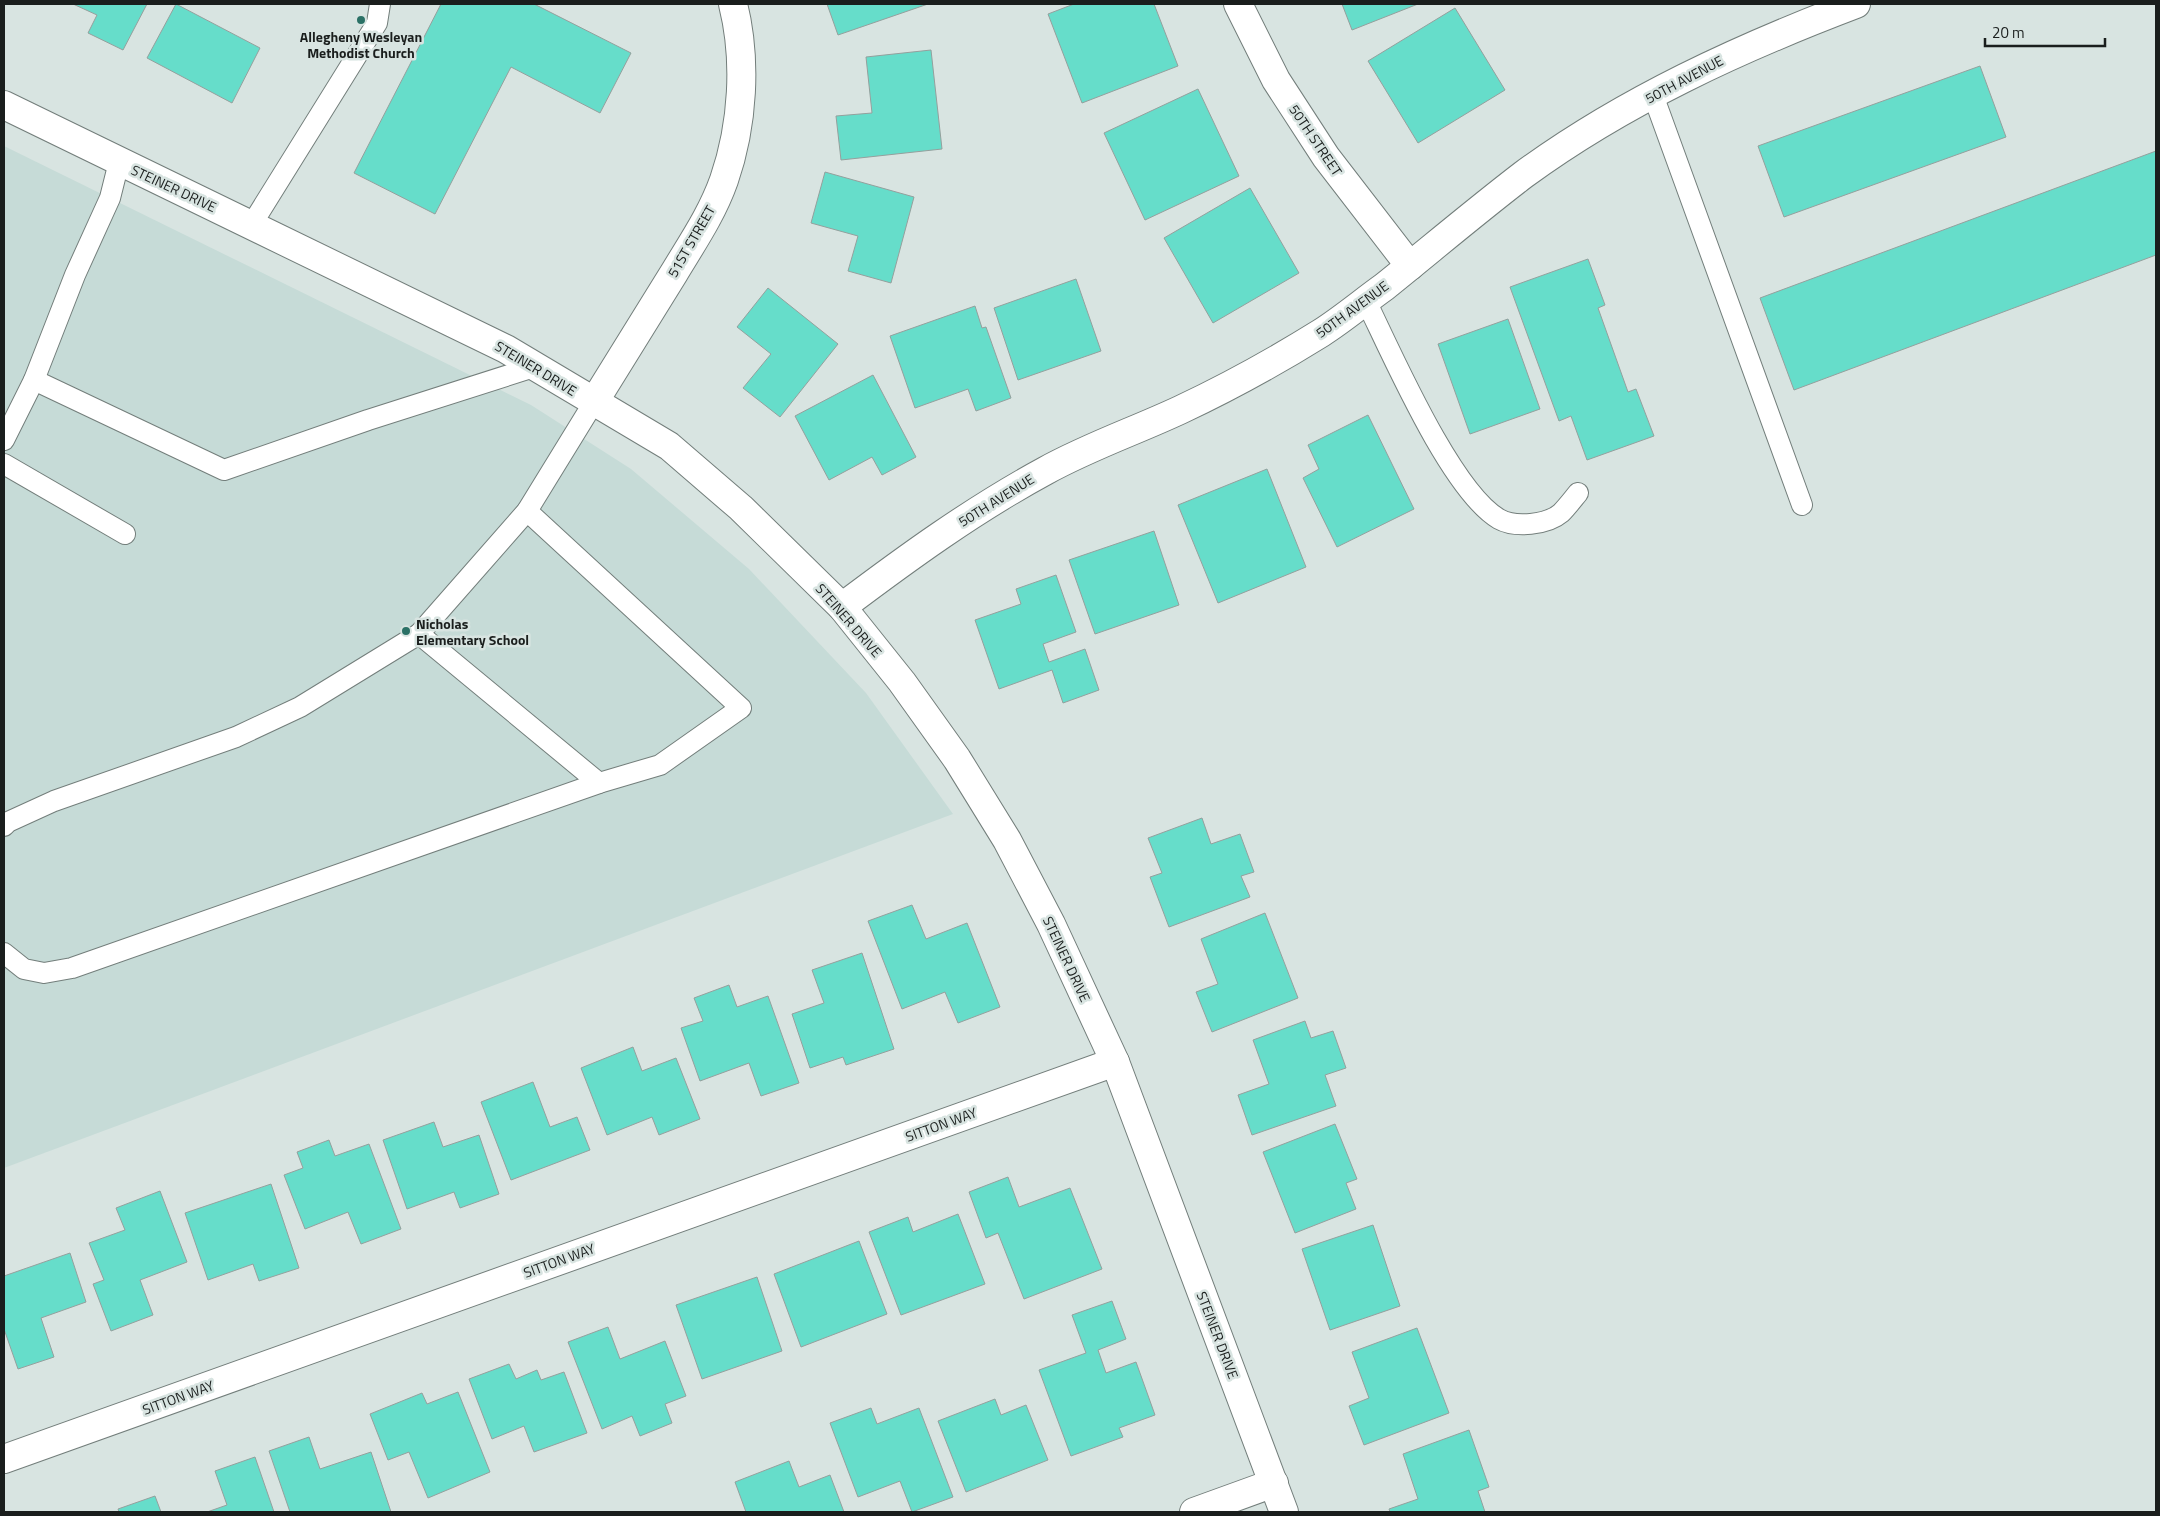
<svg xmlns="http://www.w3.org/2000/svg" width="2160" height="1516" viewBox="0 0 2160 1516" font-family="'Titillium Web',sans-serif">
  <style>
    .built { fill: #c6dbd7 }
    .building { fill: #66ddca; stroke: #94a09d }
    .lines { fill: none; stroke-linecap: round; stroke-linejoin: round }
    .service-casing { stroke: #737e7b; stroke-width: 22 }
    .minor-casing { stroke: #737e7b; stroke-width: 30 }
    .tertiary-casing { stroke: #737e7b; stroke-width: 30 }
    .service { stroke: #fff; stroke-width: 20 }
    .minor { stroke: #fff; stroke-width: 28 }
    .tertiary { stroke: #fff; stroke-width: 28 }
    .poi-dot { fill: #2b7166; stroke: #d8e4e1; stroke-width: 2 }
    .labels { text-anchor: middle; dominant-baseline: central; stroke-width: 5; stroke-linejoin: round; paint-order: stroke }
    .poi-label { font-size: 14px; font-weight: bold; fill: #1a1e1d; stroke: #d8e4e1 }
    .street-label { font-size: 14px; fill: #1a1e1d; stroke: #d8e4e1 }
  </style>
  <rect width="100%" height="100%" fill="#d8e4e1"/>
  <polygon class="built" points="4,146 531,405 631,469 749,569 866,693 953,814 4,1168"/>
  <g class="building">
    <polygon points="73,4 147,4 123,50 88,33 97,15"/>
    <polygon points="176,4 260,48 232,103 147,58"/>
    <polygon points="441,4 534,4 631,53 600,113 511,67 435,214 354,173"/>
    <polygon points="827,4 928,4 838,35"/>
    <polygon points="1074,4 1154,4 1178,66 1082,103 1048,14"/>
    <polygon points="1342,4 1418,4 1352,30"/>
    <polygon points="1455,8 1505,90 1418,143 1368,61"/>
    <polygon points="931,50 942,149 841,160 836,116 872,113 866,57"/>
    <polygon points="1980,66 2006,137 1784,217 1758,146"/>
    <polygon points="1198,89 1239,176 1145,220 1104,133"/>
    <polygon points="2156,151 2156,255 1794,390 1760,298"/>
    <polygon points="825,172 914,197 891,283 848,271 858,236 811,223"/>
    <polygon points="1250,188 1299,273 1213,323 1164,238"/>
    <polygon points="1588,259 1605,305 1598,308 1628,392 1636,389 1654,436 1587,460 1571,416 1559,421 1510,287"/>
    <polygon points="1076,279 1101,351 1018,380 994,308"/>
    <polygon points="768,288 838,344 780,417 743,388 771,354 737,327"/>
    <polygon points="975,306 982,328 986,327 1011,398 976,411 968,389 915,408 890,336"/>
    <polygon points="1508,319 1540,409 1470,434 1438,344"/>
    <polygon points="873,375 916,457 882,475 872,457 829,480 795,416"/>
    <polygon points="1368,415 1414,509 1337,547 1303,478 1319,469 1308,445"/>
    <polygon points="1267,469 1306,567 1218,603 1178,505"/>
    <polygon points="1154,531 1179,605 1095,634 1069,560"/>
    <polygon points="1056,575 1076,632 1043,644 1049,662 1085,649 1099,690 1063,703 1052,670 999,689 975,620 1021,604 1016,589"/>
    <polygon points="1202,818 1211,844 1240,834 1254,872 1241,876 1250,897 1169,927 1150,877 1162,873 1148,838"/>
    <polygon points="912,905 926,939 967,923 1000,1007 958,1023 945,992 902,1009 868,921"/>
    <polygon points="1265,913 1298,998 1212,1032 1196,992 1218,984 1201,939"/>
    <polygon points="862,953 894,1049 846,1065 843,1057 810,1068 792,1014 824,1003 812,970"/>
    <polygon points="729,985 737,1007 768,996 799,1083 761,1096 749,1063 700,1081 681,1028 703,1021 694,998"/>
    <polygon points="1305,1021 1311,1038 1333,1031 1346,1068 1325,1075 1336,1106 1252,1135 1238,1095 1269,1084 1253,1040"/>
    <polygon points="633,1047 642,1071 676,1058 700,1119 659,1135 652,1117 607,1135 581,1068"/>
    <polygon points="533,1082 550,1127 577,1117 590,1150 511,1180 481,1102"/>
    <polygon points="434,1122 443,1147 479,1135 499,1194 460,1208 454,1192 407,1209 383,1140"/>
    <polygon points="1335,1124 1357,1179 1346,1183 1356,1209 1295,1233 1263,1152"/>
    <polygon points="329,1140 335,1156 369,1144 401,1229 361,1244 348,1212 305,1229 284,1175 303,1168 297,1152"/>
    <polygon points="1008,1177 1019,1207 1070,1188 1102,1269 1024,1299 998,1233 986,1238 969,1192"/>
    <polygon points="271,1184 299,1268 259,1281 253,1264 208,1280 185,1213"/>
    <polygon points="160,1191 187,1262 140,1280 153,1315 111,1331 93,1284 104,1280 89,1243 125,1230 116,1208"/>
    <polygon points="958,1214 985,1284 901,1315 869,1232 908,1217 913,1232"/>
    <polygon points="1373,1225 1400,1306 1330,1330 1302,1249"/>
    <polygon points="859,1241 887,1314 801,1347 774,1274"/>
    <polygon points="70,1253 86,1302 41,1318 54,1357 18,1369 4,1329 4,1276"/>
    <polygon points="757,1277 782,1351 702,1379 676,1305"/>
    <polygon points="1112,1301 1126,1339 1098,1350 1106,1373 1136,1362 1155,1415 1119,1428 1123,1437 1071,1456 1039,1370 1086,1353 1072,1315"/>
    <polygon points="608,1327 620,1359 665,1341 686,1396 665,1404 672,1423 640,1436 632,1416 602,1429 568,1342"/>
    <polygon points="1417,1328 1449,1413 1364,1445 1349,1406 1369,1398 1352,1352"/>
    <polygon points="509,1364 516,1379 537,1370 541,1380 564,1372 587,1433 534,1452 524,1426 492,1439 469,1379"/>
    <polygon points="458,1392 490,1472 428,1498 409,1452 388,1460 370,1414 422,1393 427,1404"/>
    <polygon points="995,1399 1001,1415 1026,1405 1048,1460 966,1492 938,1421"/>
    <polygon points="871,1408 877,1424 919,1408 953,1497 912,1512 900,1481 858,1497 830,1423"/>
    <polygon points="1469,1430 1489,1487 1478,1491 1485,1512 1390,1512 1389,1509 1418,1499 1403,1454"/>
    <polygon points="309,1437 320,1469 371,1452 391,1512 290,1512 269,1451"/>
    <polygon points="255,1457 274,1512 207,1512 227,1505 215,1471"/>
    <polygon points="789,1461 799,1487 830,1475 844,1512 746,1512 735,1482"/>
    <polygon points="155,1496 161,1512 119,1512 118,1509"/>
  </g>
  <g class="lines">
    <g class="service-casing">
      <g id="service">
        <polyline points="1653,95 1802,505"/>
        <polyline points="252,224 377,23 380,4"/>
        <path d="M 1366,301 C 1392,354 1451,491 1499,519 C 1515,528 1547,525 1561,513 C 1567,507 1573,499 1578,493"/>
        <polyline points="34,380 224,470 368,420 537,366"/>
        <polyline points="4,440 34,380 75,275 110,198 119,162"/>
        <polyline points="4,464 125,534"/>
        <polyline points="419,634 599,783"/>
        <polyline points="4,826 8,822 54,801 236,737 300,707 419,634 527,511 594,402"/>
        <polyline points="4,953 24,969 44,973 72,968 599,783 660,765 741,708 527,511"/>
      </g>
    </g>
    <g class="minor-casing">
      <g id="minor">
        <polyline points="1238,4 1276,80 1326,157 1410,266"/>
        <path d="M 594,402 C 621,359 647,316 674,273 C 692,243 712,214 724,180 C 743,125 747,60 733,4"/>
        <path d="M 842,607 C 907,558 973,510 1045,471 C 1088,447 1135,431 1180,410 C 1229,387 1276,361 1321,333 C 1343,319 1363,302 1384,287 C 1430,250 1476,211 1523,175 C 1624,101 1740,48 1856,4"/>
        <polyline points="4,1459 1115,1062"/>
        <polyline points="1194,1512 1274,1483"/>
      </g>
    </g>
    <g class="tertiary-casing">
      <polyline id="tertiary" points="4,105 506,349 669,446 741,508 842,607 902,682 957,759 1007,840 1051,924 1115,1062 1284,1512"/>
    </g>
    <use href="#service" class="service"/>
    <use href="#minor" class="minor"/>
    <use href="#tertiary" class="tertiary"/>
  </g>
  <g class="poi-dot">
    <circle cx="361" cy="20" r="5"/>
    <circle cx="406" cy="631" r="5"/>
  </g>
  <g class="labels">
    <g class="poi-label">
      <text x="361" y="36">Allegheny Wesleyan<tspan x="361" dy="16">Methodist Church</tspan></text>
      <text x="416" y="623" text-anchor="start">Nicholas<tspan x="416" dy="16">Elementary School</tspan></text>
    </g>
    <g class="street-label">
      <text transform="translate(1684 79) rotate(-28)">50TH AVENUE</text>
      <text transform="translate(1316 140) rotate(56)">50TH STREET</text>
      <text transform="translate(174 188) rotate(25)">STEINER DRIVE</text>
      <text transform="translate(691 241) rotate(-60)">51ST STREET</text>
      <text transform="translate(1352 309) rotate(-36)">50TH AVENUE</text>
      <text transform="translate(536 368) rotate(31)">STEINER DRIVE</text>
      <text transform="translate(996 500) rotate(-32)">50TH AVENUE</text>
      <text transform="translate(849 620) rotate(49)">STEINER DRIVE</text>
      <text transform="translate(1067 959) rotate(65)">STEINER DRIVE</text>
      <text transform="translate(941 1124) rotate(-20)">SITTON WAY</text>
      <text transform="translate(559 1260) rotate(-20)">SITTON WAY</text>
      <text transform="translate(1218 1335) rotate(69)">STEINER DRIVE</text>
      <text transform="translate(178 1397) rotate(-20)">SITTON WAY</text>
    </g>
  </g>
  <rect width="2160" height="1516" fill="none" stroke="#1a1e1d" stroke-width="10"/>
  <path d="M1985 38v8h120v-8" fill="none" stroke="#1a1e1d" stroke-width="2.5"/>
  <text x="1992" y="38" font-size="15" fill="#1a1e1d" stroke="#d8e4e1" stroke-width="4" paint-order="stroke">20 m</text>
</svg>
